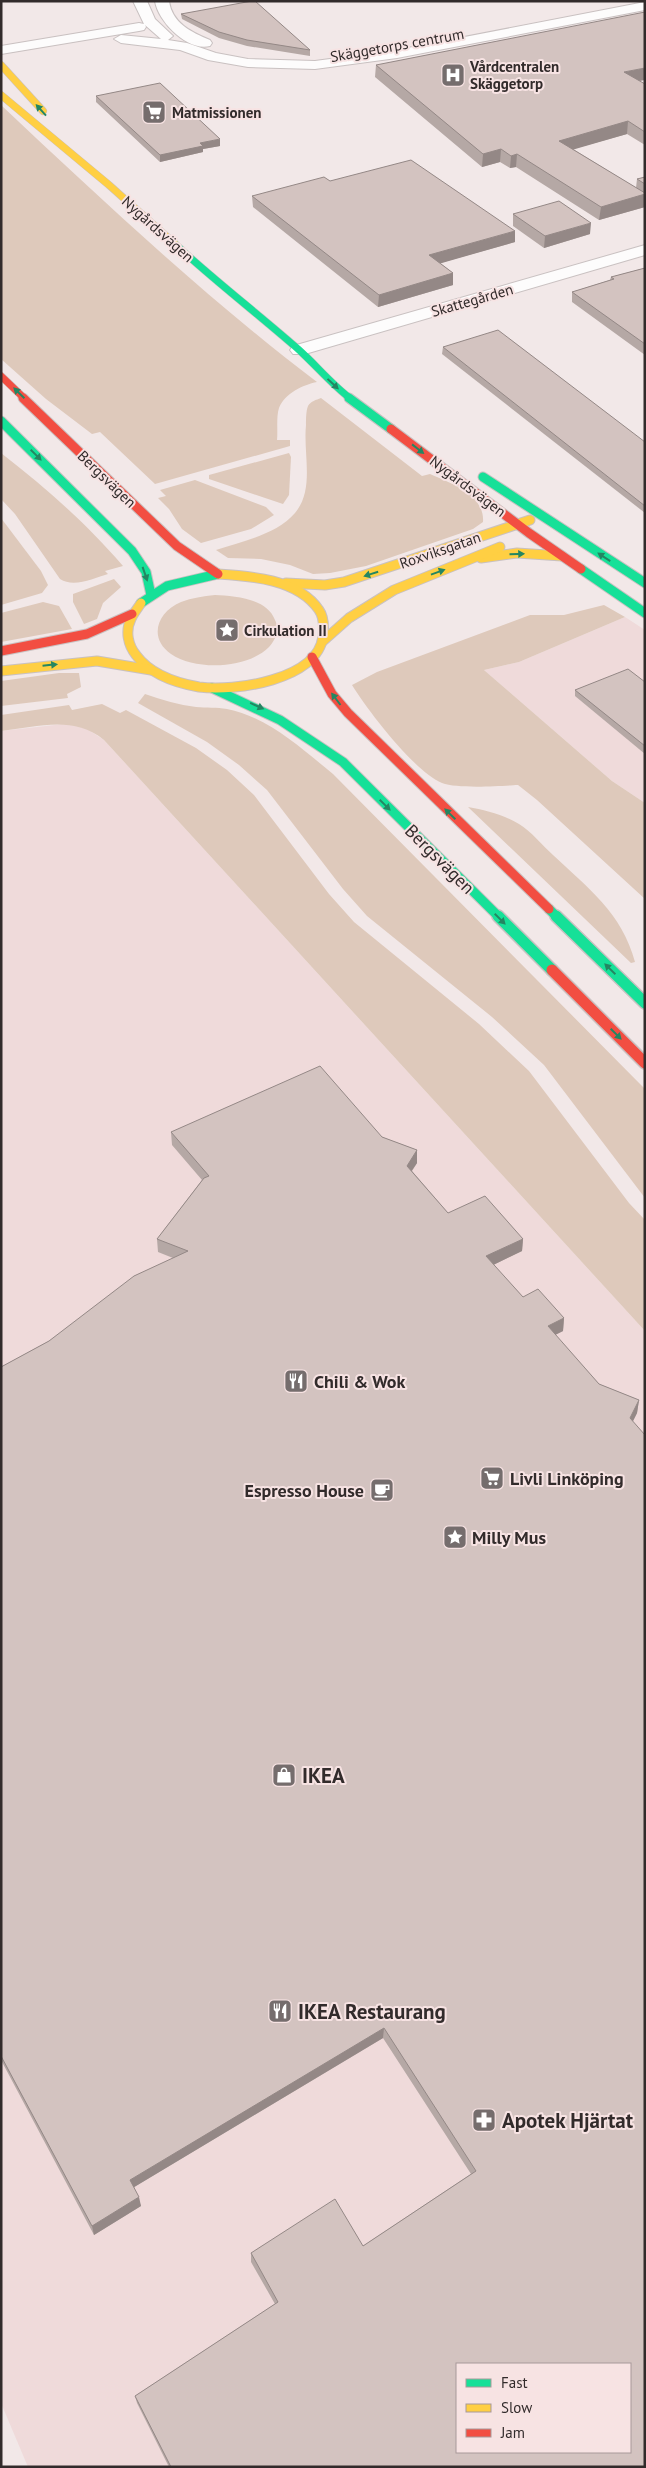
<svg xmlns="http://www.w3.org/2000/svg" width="646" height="2468" viewBox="0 0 646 2468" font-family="'PT Sans',sans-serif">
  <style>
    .built { fill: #efdada; fill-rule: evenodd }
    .green { fill: #dec9bb }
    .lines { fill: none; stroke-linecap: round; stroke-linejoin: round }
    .street-casing { stroke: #c9c1c1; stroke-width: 2 }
    .fast-far2-casing { stroke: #c9c1c1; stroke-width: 8 }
    .fast-far1-casing { stroke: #c9c1c1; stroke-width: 11 }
    .fast-casing { stroke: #c9c1c1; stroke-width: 14 }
    .slow-far1-casing { stroke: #c9c1c1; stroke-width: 8 }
    .slow-casing { stroke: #c9c1c1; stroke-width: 11 }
    .jam-far2-casing { stroke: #c9c1c1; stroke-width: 8 }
    .jam-far1-casing { stroke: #c9c1c1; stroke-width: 11 }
    .jam-casing { stroke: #c9c1c1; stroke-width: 14 }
    .street { fill: #fdfcfc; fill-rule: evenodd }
    .fast-far2 { stroke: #16e098; stroke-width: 7 }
    .fast-far1 { stroke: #16e098; stroke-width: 9 }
    .fast { stroke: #16e098; stroke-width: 11 }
    .slow-far1 { stroke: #ffcf43; stroke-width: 7 }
    .slow { stroke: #ffcf43; stroke-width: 9 }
    .jam-far2 { stroke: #f24e42; stroke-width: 7 }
    .jam-far1 { stroke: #f24e42; stroke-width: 9 }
    .jam { stroke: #f24e42; stroke-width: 11 }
    .wall { fill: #b5a8a5 }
    .shaded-wall { fill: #948886 }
    .building { fill: #d3c3c0; stroke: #948886; fill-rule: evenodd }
    .oneway { fill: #248662 }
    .labels { text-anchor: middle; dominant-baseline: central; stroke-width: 4; stroke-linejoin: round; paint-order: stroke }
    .far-street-label { font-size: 15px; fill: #322b2b; stroke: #f7e3e3 }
    .far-poi-label { font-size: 15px; font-weight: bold; fill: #322b2b; stroke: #f7e3e3; text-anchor: start }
    .street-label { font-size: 18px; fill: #322b2b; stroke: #f7e3e3 }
    .poi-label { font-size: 18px; font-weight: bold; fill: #322b2b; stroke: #f7e3e3; text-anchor: start }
    .near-poi-label { font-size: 21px; font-weight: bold; fill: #322b2b; stroke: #f7e3e3; text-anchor: start }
  </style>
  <rect width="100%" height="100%" fill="#f2e8e8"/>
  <g class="built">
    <polygon points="625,617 645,630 645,803 612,781 484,670 519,662"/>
    <path d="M 64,724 L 84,727 L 104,740 L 645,1331 L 645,2467 L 28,2467 L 1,2403 L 1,731 ZM 457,2364 L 630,2364 L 630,2452 L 457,2452 Z"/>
  </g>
  <g class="green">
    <path d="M 1,105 C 103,201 205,297 317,382 C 303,385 285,393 279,408 C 276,417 278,431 277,440 L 290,440 L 290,446 L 155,484 L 100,432 L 92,434 L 46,399 L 1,359 Z"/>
    <path d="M 321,398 L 422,476 L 430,474 C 451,483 485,495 483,522 L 473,529 L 366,566 L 330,573 L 313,574 L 290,565 L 261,559 L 228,558 L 216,550 C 242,541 276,535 295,513 C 315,489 303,454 306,425 C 306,419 306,411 308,406 C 311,401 316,400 321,398 Z"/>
    <path d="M 1,453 C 47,489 85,522 123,566 L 105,571 L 108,574 C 94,578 74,588 60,579 L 15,514 L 1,499 Z"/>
    <polygon points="289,453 291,457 289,495 283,504 209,479 209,475"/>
    <polygon points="195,480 266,507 274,515 251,529 201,543 182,529 169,509 158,498 166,496 160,490"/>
    <polygon points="1,518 41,571 48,585 42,593 1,605"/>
    <polygon points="114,579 121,587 103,603 97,619 84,624 73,602 73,594"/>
    <path d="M 215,595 C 234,596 267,598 275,620 C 280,630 276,639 269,647 C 247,669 196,671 171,654 C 148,638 157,612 181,602 C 192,598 203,596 215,595 Z"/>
    <polygon points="43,602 59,606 72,629 1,642 1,613"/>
    <path d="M 604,605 L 625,617 L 519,662 L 484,670 L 612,781 L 645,803 L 645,899 L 537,800 L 518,785 C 500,786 458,789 442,783 C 415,772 368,711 352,685 L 377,672 L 530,615 L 564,615 Z"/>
    <polygon points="59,673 79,673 81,687 67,694 68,698 1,706 1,681"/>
    <path d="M 145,694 C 162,700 179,705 196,707 C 206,708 217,707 227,709 C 268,717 302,749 333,774 L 645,1089 L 645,1198 L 544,1065 L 492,1017 L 367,916 L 343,889 L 267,790 L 239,765 L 207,742 L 138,703 Z"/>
    <path d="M 102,704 L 120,713 L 126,710 L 196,748 L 227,770 L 254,795 L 329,894 L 354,922 L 479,1024 L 529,1071 L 629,1203 L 645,1220 L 645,1331 L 104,740 C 73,715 38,727 1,731 L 1,715 L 69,705 L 72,710 Z"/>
    <path d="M 468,807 C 485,810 504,815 519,824 C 531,831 542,845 553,855 C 588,888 622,913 635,962 L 631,963 Z"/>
  </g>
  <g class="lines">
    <g class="street-casing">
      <g id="street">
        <polygon points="133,1 147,1 155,19 173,36 168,40 187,43 216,53 248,59 315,61 397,50 645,2 645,10 397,58 315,69 248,67 208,60 180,50 121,43 114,39 121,35 161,39 145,25 146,27 144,30 139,31 1,54 1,46 139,23 144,24"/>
        <path d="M 155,1 L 169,1 C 172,23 191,32 210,40 L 212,43 L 210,46 C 188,52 158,22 155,1 Z"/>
        <polygon points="645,245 645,255 305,354 293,354 290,350 293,346"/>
      </g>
    </g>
    <g class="fast-far2-casing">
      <path id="fast-far2" d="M 175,244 C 215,281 257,313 298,349 C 316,365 331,384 351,399"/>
    </g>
    <g class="fast-far1-casing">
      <g id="fast-far1">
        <polyline points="349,398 391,429"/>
        <polyline points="1,421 132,551 146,572 151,595"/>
        <polyline points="483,477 645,583"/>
        <polyline points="581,569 645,613"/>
        <polyline points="141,603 167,586 218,574"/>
        <polyline points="212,688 280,720 343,762 499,917"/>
        <polyline points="549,909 557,917"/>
      </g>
    </g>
    <g class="fast-casing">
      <g id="fast">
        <polyline points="498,916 552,970"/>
        <polyline points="556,916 645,1003"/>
      </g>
    </g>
    <g class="slow-far1-casing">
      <g id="slow-far1">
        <polyline points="1,65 43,111"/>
        <polyline points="1,95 109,185 175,244"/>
      </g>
    </g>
    <g class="slow-casing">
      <g id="slow">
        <polyline points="481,558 517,553 562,556"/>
        <polyline points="286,583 325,585 344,582 530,520"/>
        <path d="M 141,603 C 138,608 133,614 131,619 C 125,631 128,645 136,655 C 150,674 176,683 199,687 C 234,692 318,680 323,636 C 324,627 324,617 319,610 C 298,579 251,576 218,574"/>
        <polyline points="322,642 349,618 394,590 500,547"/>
        <polyline points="1,671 97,661 151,670"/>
      </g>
    </g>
    <g class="jam-far2-casing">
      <polyline id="jam-far2" points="1,376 25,399"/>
    </g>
    <g class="jam-far1-casing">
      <g id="jam-far1">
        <polyline points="23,398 177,546 218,574"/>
        <polyline points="391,429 529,533 581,569"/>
        <polyline points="1,651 87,634 132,614"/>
        <polyline points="312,657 332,694 348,713 549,909"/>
      </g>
    </g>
    <g class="jam-casing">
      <polyline id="jam" points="552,970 645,1063"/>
    </g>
    <use href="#street" class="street"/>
    <use href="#fast-far2" class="fast-far2"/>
    <use href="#fast-far1" class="fast-far1"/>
    <use href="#fast" class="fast"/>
    <use href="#slow-far1" class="slow-far1"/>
    <use href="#slow" class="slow"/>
    <use href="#jam-far2" class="jam-far2"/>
    <use href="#jam-far1" class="jam-far1"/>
    <use href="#jam" class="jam"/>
  </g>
  <g class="wall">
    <polygon points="181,14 310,50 310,56 247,46 219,38 182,19"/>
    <polygon points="376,65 645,84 645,145 627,134 573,149 636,188 637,179 645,177 645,207 599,220 516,167 510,168 500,162 482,167 375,77"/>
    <polygon points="96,96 220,146 203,149 203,152 160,162 96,102"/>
    <polygon points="330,181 515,231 515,242 440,263 453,273 453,285 378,307 253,207 252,196"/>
    <polygon points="513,214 590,234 544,248 513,226"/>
    <polygon points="645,268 645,355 572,302 572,292 610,280 611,277"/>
    <polygon points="443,347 645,442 645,513 442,354"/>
    <polygon points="645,682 645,754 575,696 575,690"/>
    <polygon points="171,1132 382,1137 417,1150 417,1163 412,1171 448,1213 523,1239 522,1251 493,1265 523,1297 564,1318 563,1331 555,1335 599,1384 639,1400 637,1413 633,1421 645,2467 169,2467 137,2403 135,2396 275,2304 251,2262 251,2253 363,2246 471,2174 383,2038 134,2187 141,2206 94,2235 1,2060 1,1367 49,1341 173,1258 158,1252 157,1239 202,1180 172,1145"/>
  </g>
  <g class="shaded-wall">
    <polygon points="645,68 645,80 623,84 624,72"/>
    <polygon points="628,121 627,134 558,154 559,141"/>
    <polygon points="220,139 220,146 203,149 203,152 160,162 160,155 200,143"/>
    <polygon points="501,149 500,162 482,167 483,154"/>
    <polygon points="517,154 516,167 510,168 511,156"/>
    <polygon points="645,194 645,207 599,220 601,207"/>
    <polygon points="591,223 590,234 544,248 545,236"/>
    <polygon points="515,231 515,242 428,267 429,255"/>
    <polygon points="453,273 453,285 378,307 379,295"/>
    <polygon points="417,1150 417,1163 406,1179 407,1166"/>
    <polygon points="523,1239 522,1251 485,1269 486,1256"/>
    <polygon points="564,1318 563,1331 547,1339 548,1326"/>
    <polygon points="639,1400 637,1413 628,1431 630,1418"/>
    <polygon points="384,2028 383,2038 131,2189 130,2180"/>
    <polygon points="139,2197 141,2206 94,2235 92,2226"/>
  </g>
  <g class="building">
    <polygon points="252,1 255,1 310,50 247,40 219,32 181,14"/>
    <polygon points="645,12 645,68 624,72 645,84 645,132 628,121 559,141 645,193 645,194 601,207 517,154 511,156 501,149 483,154 376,65"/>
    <polygon points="160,83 220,139 200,143 203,146 160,155 96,96"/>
    <polygon points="411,160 515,231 429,255 453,273 379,295 252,196 324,177 330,181"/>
    <polygon points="645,177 645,184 637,179"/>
    <polygon points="559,201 591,223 545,236 513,214"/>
    <polygon points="645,268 645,344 572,292 614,279 611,277"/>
    <polygon points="498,330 645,442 645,506 443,347"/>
    <polygon points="628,669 645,682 645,746 575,690"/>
    <path d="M 320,1066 L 382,1137 L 417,1150 L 407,1166 L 448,1213 L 485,1196 L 523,1239 L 486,1256 L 523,1297 L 538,1289 L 564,1318 L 548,1326 L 599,1384 L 639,1400 L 630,1418 L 645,1435 L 645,2467 L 171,2467 L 135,2396 L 278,2302 L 251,2253 L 335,2199 L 363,2246 L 476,2171 L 384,2028 L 130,2180 L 139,2197 L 92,2226 L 1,2056 L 1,1367 L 49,1341 L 134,1276 L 188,1251 L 157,1239 L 204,1178 L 209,1176 L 171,1132 ZM 457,2364 L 630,2364 L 630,2452 L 457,2452 Z"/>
  </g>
  <defs><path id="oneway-solid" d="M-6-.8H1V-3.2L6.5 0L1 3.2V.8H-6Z" transform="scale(1.25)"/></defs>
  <g class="oneway">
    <use href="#oneway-solid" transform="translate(41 110) rotate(-132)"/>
    <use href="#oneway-solid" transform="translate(333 384) rotate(43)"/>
    <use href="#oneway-solid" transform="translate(19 393) rotate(-136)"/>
    <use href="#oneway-solid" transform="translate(418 449) rotate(38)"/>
    <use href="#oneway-solid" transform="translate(36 455) rotate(45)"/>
    <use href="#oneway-solid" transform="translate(517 554) rotate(-2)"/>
    <use href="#oneway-solid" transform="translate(604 557) rotate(-147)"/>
    <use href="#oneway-solid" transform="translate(438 572) rotate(-20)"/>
    <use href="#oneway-solid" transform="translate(145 574) rotate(71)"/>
    <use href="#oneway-solid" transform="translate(371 574) rotate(163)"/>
    <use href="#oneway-solid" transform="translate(50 665) rotate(-6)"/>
    <use href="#oneway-solid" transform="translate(336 699) rotate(-127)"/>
    <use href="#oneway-solid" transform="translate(257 706) rotate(24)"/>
    <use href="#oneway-solid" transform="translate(385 805) rotate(45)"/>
    <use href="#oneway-solid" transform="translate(450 814) rotate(-136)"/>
    <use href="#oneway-solid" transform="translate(500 919) rotate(45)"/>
    <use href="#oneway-solid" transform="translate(610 969) rotate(-136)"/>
    <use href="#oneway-solid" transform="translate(616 1034) rotate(45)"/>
  </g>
  <defs>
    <g id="hospital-square" transform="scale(1.25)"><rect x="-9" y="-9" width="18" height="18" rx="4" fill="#756d6d" stroke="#f7e3e3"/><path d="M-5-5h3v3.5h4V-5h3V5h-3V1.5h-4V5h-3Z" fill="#fff"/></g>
    <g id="supermarket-square" transform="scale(1.25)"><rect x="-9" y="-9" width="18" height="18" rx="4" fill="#756d6d" stroke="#f7e3e3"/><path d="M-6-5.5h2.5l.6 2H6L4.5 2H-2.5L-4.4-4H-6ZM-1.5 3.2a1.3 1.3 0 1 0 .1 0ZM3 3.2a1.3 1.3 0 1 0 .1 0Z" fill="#fff"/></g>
    <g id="sight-square" transform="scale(1.25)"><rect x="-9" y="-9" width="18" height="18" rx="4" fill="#756d6d" stroke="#f7e3e3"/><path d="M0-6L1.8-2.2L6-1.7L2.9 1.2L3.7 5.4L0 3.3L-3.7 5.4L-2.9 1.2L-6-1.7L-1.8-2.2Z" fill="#fff"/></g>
    <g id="restaurant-square" transform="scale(1.25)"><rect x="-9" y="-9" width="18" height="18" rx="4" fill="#756d6d" stroke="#f7e3e3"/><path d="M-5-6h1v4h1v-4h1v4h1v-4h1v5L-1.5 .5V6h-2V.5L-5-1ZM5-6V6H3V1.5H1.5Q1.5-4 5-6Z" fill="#fff"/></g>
    <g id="cafe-square" transform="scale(1.25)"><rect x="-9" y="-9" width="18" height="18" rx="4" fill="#756d6d" stroke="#f7e3e3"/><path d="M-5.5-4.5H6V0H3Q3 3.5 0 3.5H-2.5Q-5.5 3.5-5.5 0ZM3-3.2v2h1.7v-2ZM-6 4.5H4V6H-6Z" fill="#fff"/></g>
    <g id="shop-square" transform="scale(1.25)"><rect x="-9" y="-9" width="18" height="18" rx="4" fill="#756d6d" stroke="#f7e3e3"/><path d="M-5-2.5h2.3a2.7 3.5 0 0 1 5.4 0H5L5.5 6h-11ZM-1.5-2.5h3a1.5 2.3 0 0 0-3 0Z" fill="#fff"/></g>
    <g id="pharmacy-square" transform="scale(1.25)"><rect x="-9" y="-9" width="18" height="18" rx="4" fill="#756d6d" stroke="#f7e3e3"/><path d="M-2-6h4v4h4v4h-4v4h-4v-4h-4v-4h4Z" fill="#fff"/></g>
  </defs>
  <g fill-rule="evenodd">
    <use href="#hospital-square" x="453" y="75"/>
    <use href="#supermarket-square" x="154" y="112"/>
    <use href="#sight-square" x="227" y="630"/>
    <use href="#restaurant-square" x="296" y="1381"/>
    <use href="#supermarket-square" x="492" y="1478"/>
    <use href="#cafe-square" x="382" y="1490"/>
    <use href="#sight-square" x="455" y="1537"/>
    <use href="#shop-square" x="284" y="1775"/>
    <use href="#restaurant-square" x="280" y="2011"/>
    <use href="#pharmacy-square" x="484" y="2120"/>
  </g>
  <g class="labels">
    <g class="far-street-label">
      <text transform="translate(397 45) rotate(-10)">Skäggetorps centrum</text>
      <text transform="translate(158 229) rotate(42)">Nygårdsvägen</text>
      <text transform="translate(472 300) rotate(-16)">Skattegården</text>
      <text transform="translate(107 479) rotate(44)">Bergsvägen</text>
      <text transform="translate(468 486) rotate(37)">Nygårdsvägen</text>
      <text transform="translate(440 550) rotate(-19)">Roxviksgatan</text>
    </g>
    <g class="far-poi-label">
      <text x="470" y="66">Vårdcentralen<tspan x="470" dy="17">Skäggetorp</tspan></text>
      <text x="172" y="112">Matmissionen</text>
      <text x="244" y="630">Cirkulation II</text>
    </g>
    <g class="street-label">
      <text transform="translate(440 859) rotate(45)">Bergsvägen</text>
    </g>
    <g class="poi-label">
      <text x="314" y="1381">Chili &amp; Wok</text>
      <text x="510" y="1478">Livli Linköping</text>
      <text x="364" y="1490" text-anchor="end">Espresso House</text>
      <text x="472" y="1537">Milly Mus</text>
    </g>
    <g class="near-poi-label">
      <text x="302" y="1775">IKEA</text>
      <text x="298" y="2011">IKEA Restaurang</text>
      <text x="502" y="2120">Apotek Hjärtat</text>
    </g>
  </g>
  <rect width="646" height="2468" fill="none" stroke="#322b2b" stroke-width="5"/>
  <rect x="456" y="2363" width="175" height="90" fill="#f7e3e3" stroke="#a89999"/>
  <rect x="466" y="2379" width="25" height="8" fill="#16e098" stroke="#a89999"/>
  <text x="501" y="2388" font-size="15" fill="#322b2b">Fast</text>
  <rect x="466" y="2404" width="25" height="8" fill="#ffcf43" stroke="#a89999"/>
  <text x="501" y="2413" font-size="15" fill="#322b2b">Slow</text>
  <rect x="466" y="2429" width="25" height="8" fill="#f24e42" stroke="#a89999"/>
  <text x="501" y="2438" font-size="15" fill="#322b2b">Jam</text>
</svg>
